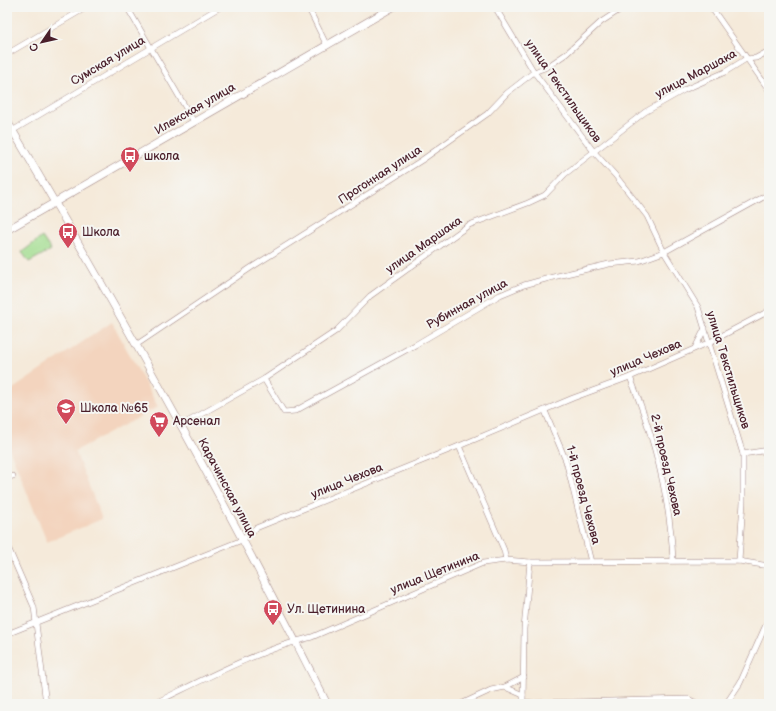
<svg xmlns="http://www.w3.org/2000/svg" width="776" height="711" viewBox="0 0 776 711" font-family="'Balsamiq Sans',sans-serif">
  <style>
    .built { fill: #f3d4be }
    .green { fill: #a2dd8f; stroke: #767e5d }
    .lines { fill: none; stroke-linecap: round; stroke-linejoin: round }
    .street-casing { stroke: #a08482; stroke-width: 6 }
    .secondary-casing { stroke: #a08482; stroke-width: 8 }
    .street { stroke: #fff; stroke-width: 5 }
    .secondary { stroke: #fff; stroke-width: 7 }
    .labels { text-anchor: middle; dominant-baseline: central; stroke-width: 4; stroke-linejoin: round; paint-order: stroke }
    .street-label { font-size: 12px; fill: #4a1f2b; stroke: #f6f6f2 }
    .poi-label { font-size: 12px; fill: #4a1f2b; stroke: #f6f6f2; text-anchor: start }
  </style>
  <rect width="100%" height="100%" fill="#f6f6f2"/>
  <filter id="ink" filterUnits="userSpaceOnUse"><feTurbulence type="fractalNoise" baseFrequency=".025" numOctaves="2"/><feDisplacementMap in="SourceGraphic" scale="8" xChannelSelector="R" yChannelSelector="G"/><feConvolveMatrix kernelMatrix="1 2 1 2 8 2 1 2 1" color-interpolation-filters="sRGB"/></filter>
  <filter id="wash" filterUnits="userSpaceOnUse"><feTurbulence type="fractalNoise" baseFrequency=".012" numOctaves="4" result="noise"/><feDisplacementMap in="SourceGraphic" scale="16" xChannelSelector="R" yChannelSelector="G"/><feGaussianBlur stdDeviation="0.9" result="paint"/><feColorMatrix in="noise" values="0 0 0 0 0 0 0 0 0 0 0 0 0 0 0 0 0 1.4 0 .05"/><feComposite in="paint" operator="in"/></filter>
  <g filter="url(#wash)">
    <rect width="100%" height="100%" fill="#f5eada"/>
    <polygon class="built" points="112,322 158,407 75,451 102,519 47,542 7,443 7,393"/>
    <polygon class="green" points="42,237 51,250 29,262 22,252"/>
  </g>
  <g filter="url(#ink)">
    <g class="lines">
      <g class="street-casing">
        <g id="street">
          <polyline points="127,7 194,122"/>
          <polyline points="308,7 327,46"/>
          <polyline points="495,7 534,72 594,152 615,175 647,216 664,252 698,307 743,454 743,502 739,561"/>
          <polyline points="711,7 769,90"/>
          <polyline points="7,54 87,7"/>
          <polyline points="7,134 220,7"/>
          <polyline points="136,345 252,267 422,160 487,114 507,93 534,72 547,67 566,54 601,22 624,7"/>
          <polyline points="695,348 705,328"/>
          <path d="M 630,377 C 654,436 670,497 673,560"/>
          <polyline points="264,379 284,412 295,411 415,345 500,295 524,285 553,277 609,264 639,261 664,252 769,194"/>
          <polyline points="545,411 566,461 591,562"/>
          <polyline points="180,426 264,379 336,331 370,296 469,225 528,203 545,195 565,174 645,112 684,90 725,72 746,59 756,58 769,51"/>
          <polyline points="459,446 504,550 506,560"/>
          <polyline points="743,454 769,450"/>
          <polyline points="7,478 13,476"/>
          <polyline points="7,545 34,607 46,704"/>
          <polyline points="7,634 242,540 256,528 459,446 573,398 630,377 710,342 769,311"/>
          <polyline points="505,687 524,677"/>
          <polyline points="523,702 534,703 688,699 698,704"/>
          <path d="M 153,704 C 203,680 258,650 312,637 L 483,563 L 506,560 L 530,562 L 739,561 L 769,566"/>
          <polyline points="461,704 491,690 505,687 523,695"/>
          <polyline points="523,704 524,629 530,562"/>
          <polyline points="726,704 740,683 769,618"/>
        </g>
      </g>
      <g class="secondary-casing">
        <g id="secondary">
          <path d="M 7,121 C 120,312 228,505 327,704"/>
          <polyline points="7,230 393,7"/>
        </g>
      </g>
      <use href="#street" class="street"/>
      <use href="#secondary" class="secondary"/>
    </g>
  </g>
  <defs>
    <g id="bus-pin" transform="scale(1)"><path d="M0 17L-7.5 6A9.5 9.5 0 1 1 7.5 6Z" fill="#d1495b" stroke="#f6f6f2"/><path d="M-5-6H5V4H4V6H2V4H-2V6H-4V4H-5ZM-3.5-4V0h7V-4ZM-3.5 1.2v1.5H-2V1.2ZM2 1.2v1.5H3.5V1.2Z" fill="#fff"/></g>
    <g id="school-pin" transform="scale(1)"><path d="M0 17L-7.5 6A9.5 9.5 0 1 1 7.5 6Z" fill="#d1495b" stroke="#f6f6f2"/><path d="M0-5L7-2L0 1L-7-2ZM-4 1L0 2.5L4 1V4Q0 6-4 4Z" fill="#fff"/></g>
    <g id="supermarket-pin" transform="scale(1)"><path d="M0 17L-7.5 6A9.5 9.5 0 1 1 7.5 6Z" fill="#d1495b" stroke="#f6f6f2"/><path d="M-6-5.5h2.5l.6 2H6L4.5 2H-2.5L-4.4-4H-6ZM-1.5 3.2a1.3 1.3 0 1 0 .1 0ZM3 3.2a1.3 1.3 0 1 0 .1 0Z" fill="#fff"/></g>
  </defs>
  <g fill-rule="evenodd">
    <use href="#bus-pin" x="130" y="156"/>
    <use href="#bus-pin" x="68" y="232"/>
    <use href="#school-pin" x="66" y="408"/>
    <use href="#supermarket-pin" x="159" y="421"/>
    <use href="#bus-pin" x="273" y="609"/>
  </g>
  <g class="labels">
    <g class="street-label">
      <text transform="translate(108 61) rotate(-31)">Сумская улица</text>
      <text transform="translate(696 74) rotate(-28)">улица Маршака</text>
      <text transform="translate(563 91) rotate(55)">улица Текстильщиков</text>
      <text transform="translate(195 109) rotate(-30)">Илекская улица</text>
      <text transform="translate(380 175) rotate(-33)">Прогонная улица</text>
      <text transform="translate(424 245) rotate(-35)">улица Маршака</text>
      <text transform="translate(467 304) rotate(-29)">Рубинная улица</text>
      <text transform="translate(646 358) rotate(-23)">улица Чехова</text>
      <text transform="translate(728 370) rotate(73)">улица Текстильщиков</text>
      <text transform="translate(666 465) rotate(77)">2-й проезд Чехова</text>
      <text transform="translate(347 481) rotate(-22)">улица Чехова</text>
      <text transform="translate(227 488) rotate(62)">Карачинская улица</text>
      <text transform="translate(583 495) rotate(75)">1-й проезд Чехова</text>
      <text transform="translate(435 573) rotate(-22)">улица Щетинина</text>
    </g>
    <g class="poi-label">
      <text x="144" y="156">школа</text>
      <text x="82" y="232">Школа</text>
      <text x="80" y="408">Школа №65</text>
      <text x="173" y="421">Арсенал</text>
      <text x="287" y="609">Ул. Щетинина</text>
    </g>
  </g>
  <rect width="776" height="711" fill="none" stroke="#f6f6f2" stroke-width="24"/>
  <g transform="translate(42 42) rotate(236)" stroke="#f6f6f2" stroke-width="3" paint-order="stroke">
  <path d="M0-3L7 15L0 10L-7 15Z" fill="#4a1f2b"/>
  <text y="-6" font-size="11" font-weight="bold" text-anchor="middle" fill="#4a1f2b">С</text>
  </g>
</svg>
